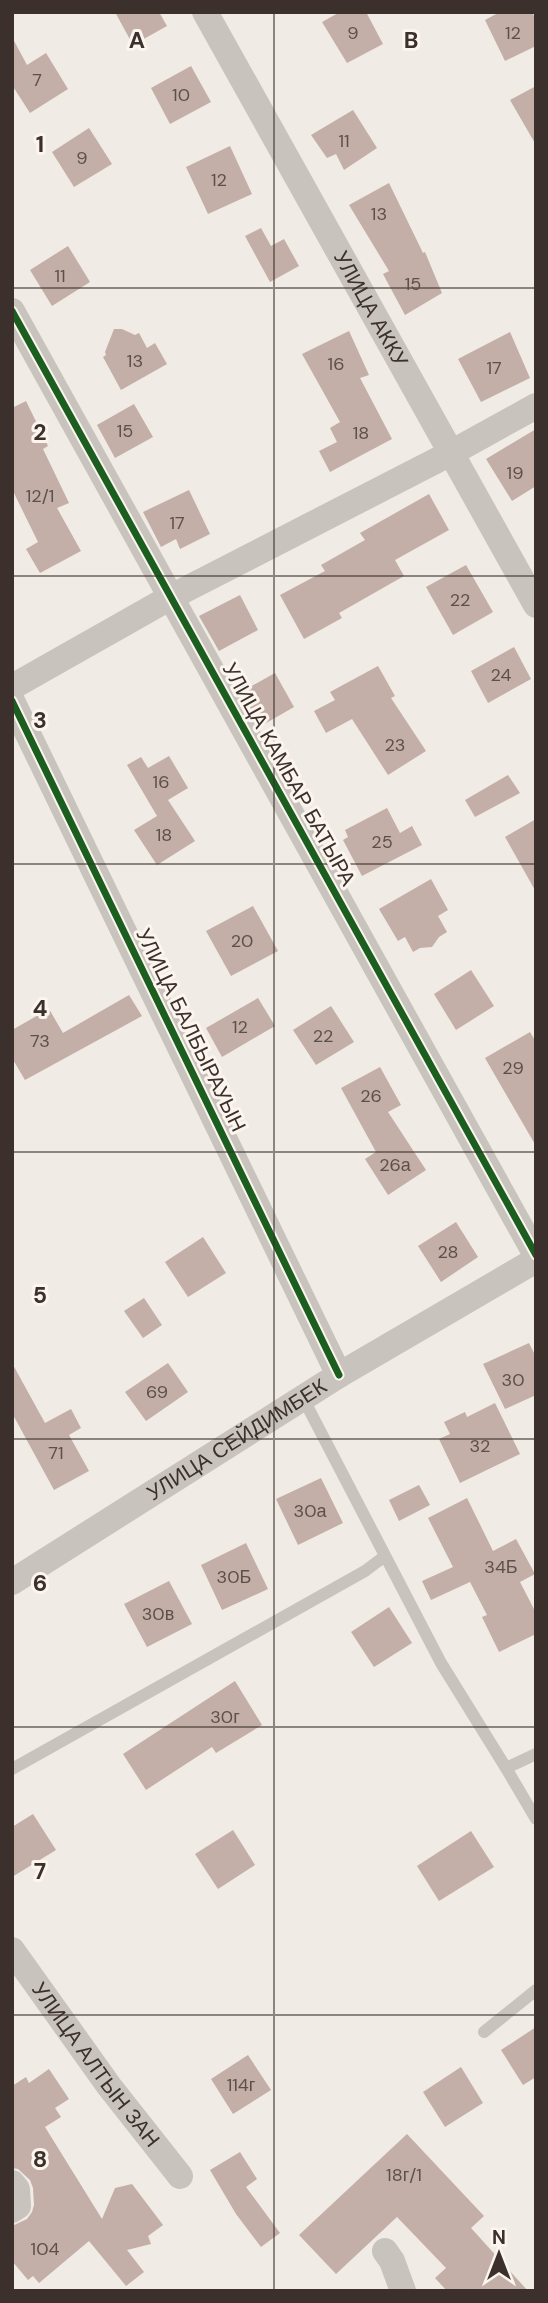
<svg xmlns="http://www.w3.org/2000/svg" width="548" height="2303" viewBox="0 0 548 2303" font-family="'DM Sans',sans-serif">
  <style>
    .building { fill: #c3afa7 }
    .lines { fill: none; stroke-linecap: round; stroke-linejoin: round }
    .lane { stroke: #c9c3be; stroke-width: 12 }
    .street { stroke: #c9c3be; stroke-width: 26 }
    .cycleway-casing { stroke: #fbf5ee; stroke-width: 11 }
    .cycleway { stroke: #1b5e20; stroke-width: 7 }
    .grid { fill: none; stroke: #3b302b; stroke-width: 2; stroke-opacity: 0.55 }
    .labels { text-anchor: middle; dominant-baseline: central; stroke-width: 6; stroke-linejoin: round; paint-order: stroke }
    .number-label { font-size: 18px; fill: #5d504a }
    .street-label { font-size: 21px; fill: #3b302b; stroke: #fbf5ee }
    .grid-label { font-size: 23px; text-anchor: middle; font-weight: bold; fill: #3b302b; stroke: #fbf5ee; stroke-width: 6; stroke-linejoin: round; paint-order: stroke }
  </style>
  <rect width="100%" height="100%" fill="#f0ebe5"/>
  <g class="building">
    <polygon points="115,12 159,12 167,26 133,45"/>
    <polygon points="340,12 366,12 383,44 347,63 322,22"/>
    <polygon points="500,12 532,12 536,20 536,46 505,61 485,20"/>
    <polygon points="12,37 27,65 46,53 68,89 30,113 12,85"/>
    <polygon points="191,66 211,102 170,124 151,88"/>
    <polygon points="536,86 536,145 510,100"/>
    <polygon points="353,110 377,148 344,170 336,154 327,158 311,135"/>
    <polygon points="89,128 112,164 74,187 52,152"/>
    <polygon points="230,146 252,194 208,214 186,167"/>
    <polygon points="389,183 423,253 425,252 442,293 405,315 383,274 389,271 349,205"/>
    <polygon points="261,228 271,246 284,239 299,266 270,282 245,236"/>
    <polygon points="68,246 90,282 52,306 30,270"/>
    <polygon points="114,329 122,329 135,335 139,333 147,348 155,343 167,364 121,390 103,357 106,355 105,352"/>
    <polygon points="349,331 369,375 360,378 392,439 330,472 319,451 337,442 330,428 340,422 302,354"/>
    <polygon points="510,332 530,378 481,402 458,359"/>
    <polygon points="26,401 48,446 43,449 69,503 57,508 81,551 40,573 26,549 38,542 12,489 12,408"/>
    <polygon points="134,404 153,437 115,458 97,425"/>
    <polygon points="536,429 536,486 512,501 486,459"/>
    <polygon points="189,490 210,534 180,549 176,539 161,547 143,512"/>
    <polygon points="429,494 449,530 395,560 404,576 339,613 342,618 304,639 280,595 325,571 321,565 365,540 360,533"/>
    <polygon points="466,565 493,612 453,635 426,587"/>
    <polygon points="240,595 258,630 219,651 199,616"/>
    <polygon points="514,647 531,679 488,703 471,671"/>
    <polygon points="378,666 395,696 391,698 426,751 388,775 352,719 326,733 314,711 335,700 330,692"/>
    <polygon points="275,673 294,707 261,726 241,692"/>
    <polygon points="169,756 188,788 168,800 195,841 157,865 134,830 157,816 127,765 141,757 148,768"/>
    <polygon points="508,775 520,793 475,817 465,800"/>
    <polygon points="387,808 400,833 412,826 422,845 362,876 343,840 348,837 345,830"/>
    <polygon points="536,819 536,892 505,837"/>
    <polygon points="431,879 448,910 438,916 447,932 439,937 432,947 420,948 413,952 405,937 398,941 379,909"/>
    <polygon points="253,906 278,951 231,976 206,931"/>
    <polygon points="471,970 494,1006 456,1030 434,994"/>
    <polygon points="129,995 142,1016 25,1080 12,1058 12,1030 49,1009 63,1033"/>
    <polygon points="258,998 275,1026 222,1057 206,1028"/>
    <polygon points="331,1006 354,1042 316,1065 293,1030"/>
    <polygon points="530,1032 536,1042 536,1146 485,1058"/>
    <polygon points="380,1067 401,1105 388,1112 426,1170 388,1195 365,1159 376,1152 341,1088"/>
    <polygon points="456,1222 478,1257 441,1282 418,1246"/>
    <polygon points="203,1237 226,1273 188,1297 165,1262"/>
    <polygon points="144,1298 162,1325 143,1338 124,1311"/>
    <polygon points="529,1343 536,1357 536,1395 505,1409 483,1364"/>
    <polygon points="12,1363 45,1423 71,1409 81,1428 69,1435 89,1471 54,1490 12,1413"/>
    <polygon points="168,1363 188,1392 146,1421 125,1392"/>
    <polygon points="495,1403 520,1454 460,1483 439,1439 450,1434 444,1422 465,1412 467,1417"/>
    <polygon points="321,1478 343,1523 298,1545 276,1499"/>
    <polygon points="419,1485 430,1505 399,1521 389,1500"/>
    <polygon points="467,1498 493,1551 516,1539 535,1574 520,1582 536,1613 536,1634 499,1652 482,1617 487,1615 470,1582 431,1600 422,1581 453,1567 428,1518"/>
    <polygon points="246,1543 268,1589 222,1610 201,1565"/>
    <polygon points="169,1581 192,1624 147,1647 124,1604"/>
    <polygon points="389,1607 412,1643 374,1667 351,1632"/>
    <polygon points="235,1681 262,1725 216,1753 212,1747 146,1790 123,1754"/>
    <polygon points="33,1814 56,1850 12,1877 12,1827"/>
    <polygon points="233,1830 255,1865 218,1889 195,1854"/>
    <polygon points="471,1831 494,1867 439,1901 417,1866"/>
    <polygon points="536,2027 536,2077 523,2085 501,2050"/>
    <polygon points="248,2055 271,2090 233,2114 211,2079"/>
    <polygon points="461,2067 483,2103 445,2127 423,2092"/>
    <polygon points="49,2069 69,2099 55,2108 61,2117 45,2127 102,2219 115,2188 132,2184 163,2225 148,2236 151,2244 127,2250 144,2272 126,2286 89,2241 39,2283 33,2276 28,2280 12,2261 12,2226 27,2219 32,2212 34,2205 33,2188 30,2180 18,2169 12,2168 12,2086 26,2077 29,2083"/>
    <polygon points="407,2134 484,2216 471,2228 528,2291 447,2291 435,2278 446,2268 397,2217 336,2274 299,2235"/>
    <polygon points="240,2152 257,2179 246,2187 280,2233 261,2247 236,2214 210,2170"/>
  </g>
  <g class="lines">
    <g class="lane">
      <polyline points="303,1398 441,1663 506,1768 536,1754"/>
      <polyline points="506,1768 536,1819"/>
      <polyline points="12,1769 365,1571 385,1556"/>
      <polyline points="484,2032 536,1990"/>
    </g>
    <g class="street">
      <path id="s1" d="M 205,12 L 536,605"/>
      <polyline points="12,311 536,1255"/>
      <polyline points="12,687 171,597 451,453 536,406"/>
      <polyline points="12,701 339,1375"/>
      <path id="s2" d="M 12,1582 L 339,1375 L 536,1260"/>
      <path id="s3" d="M 12,1950 L 109,2086 L 180,2176"/>
      <polyline points="12,2183 17,2189 18,2206 12,2210"/>
      <polyline points="385,2251 392,2261 403,2291"/>
    </g>
    <g class="cycleway-casing">
      <g id="cycleway">
        <polyline points="12,311 536,1255"/>
        <polyline points="12,701 339,1375"/>
      </g>
    </g>
    <use href="#cycleway" class="cycleway"/>
  </g>
  <path class="grid" d="M 274,12 L 274,2291M 12,288 L 536,288M 12,576 L 536,576M 12,864 L 536,864M 12,1152 L 536,1152M 12,1439 L 536,1439M 12,1727 L 536,1727M 12,2015 L 536,2015"/>
  <g class="labels">
    <g class="number-label">
      <text x="353" y="33">9</text>
      <text x="513" y="33">12</text>
      <text x="37" y="80">7</text>
      <text x="181" y="95">10</text>
      <text x="344" y="141">11</text>
      <text x="82" y="158">9</text>
      <text x="219" y="180">12</text>
      <text x="379" y="214">13</text>
      <text x="60" y="276">11</text>
      <text x="413" y="284">15</text>
      <text x="135" y="361">13</text>
      <text x="336" y="364">16</text>
      <text x="494" y="368">17</text>
      <text x="125" y="431">15</text>
      <text x="361" y="433">18</text>
      <text x="515" y="473">19</text>
      <text x="40" y="496">12/1</text>
      <text x="177" y="523">17</text>
      <text x="460" y="600">22</text>
      <text x="501" y="675">24</text>
      <text x="395" y="745">23</text>
      <text x="161" y="782">16</text>
      <text x="164" y="835">18</text>
      <text x="382" y="842">25</text>
      <text x="242" y="941">20</text>
      <text x="240" y="1027">12</text>
      <text x="323" y="1036">22</text>
      <text x="40" y="1041">73</text>
      <text x="513" y="1068">29</text>
      <text x="371" y="1096">26</text>
      <text x="395" y="1165">26а</text>
      <text x="448" y="1252">28</text>
      <text x="513" y="1380">30</text>
      <text x="157" y="1392">69</text>
      <text x="480" y="1446">32</text>
      <text x="56" y="1453">71</text>
      <text x="310" y="1511">30а</text>
      <text x="501" y="1567">34Б</text>
      <text x="234" y="1577">30Б</text>
      <text x="158" y="1614">30в</text>
      <text x="225" y="1717">30г</text>
      <text x="241" y="2085">114г</text>
      <text x="404" y="2175">18г/1</text>
      <text x="45" y="2249">104</text>
    </g>
    <g class="street-label">
      <text stroke="none"><textPath href="#s1" startOffset="340">УЛИЦА АККУ</textPath></text>
      <text transform="translate(289 774) rotate(61)">УЛИЦА КАМБАР БАТЫРА</text>
      <text transform="translate(191 1030) rotate(64)">УЛИЦА БАЛБЫРАУЫН</text>
      <text stroke="none"><textPath href="#s2" startOffset="266">УЛИЦА СЕЙДИМБЕК</textPath></text>
      <text stroke="none"><textPath href="#s3" startOffset="142">УЛИЦА АЛТЫН ЗАН</textPath></text>
    </g>
  </g>
  <g class="grid-label">
    <text x="137" y="48">A</text>
    <text x="411" y="48">B</text>
    <text x="40" y="152">1</text>
    <text x="40" y="440">2</text>
    <text x="40" y="728">3</text>
    <text x="40" y="1016">4</text>
    <text x="40" y="1303">5</text>
    <text x="40" y="1591">6</text>
    <text x="40" y="1879">7</text>
    <text x="40" y="2167">8</text>
  </g>
  <rect width="548" height="2303" fill="none" stroke="#3b302b" stroke-width="28"/>
  <g transform="translate(499 2254)" stroke="#fbf5ee" stroke-width="5" paint-order="stroke">
  <path d="M0-5L12 26L0 18L-12 26Z" fill="#3b302b"/>
  <text y="-10" font-size="19" font-weight="bold" text-anchor="middle" fill="#3b302b">N</text>
  </g>
</svg>
